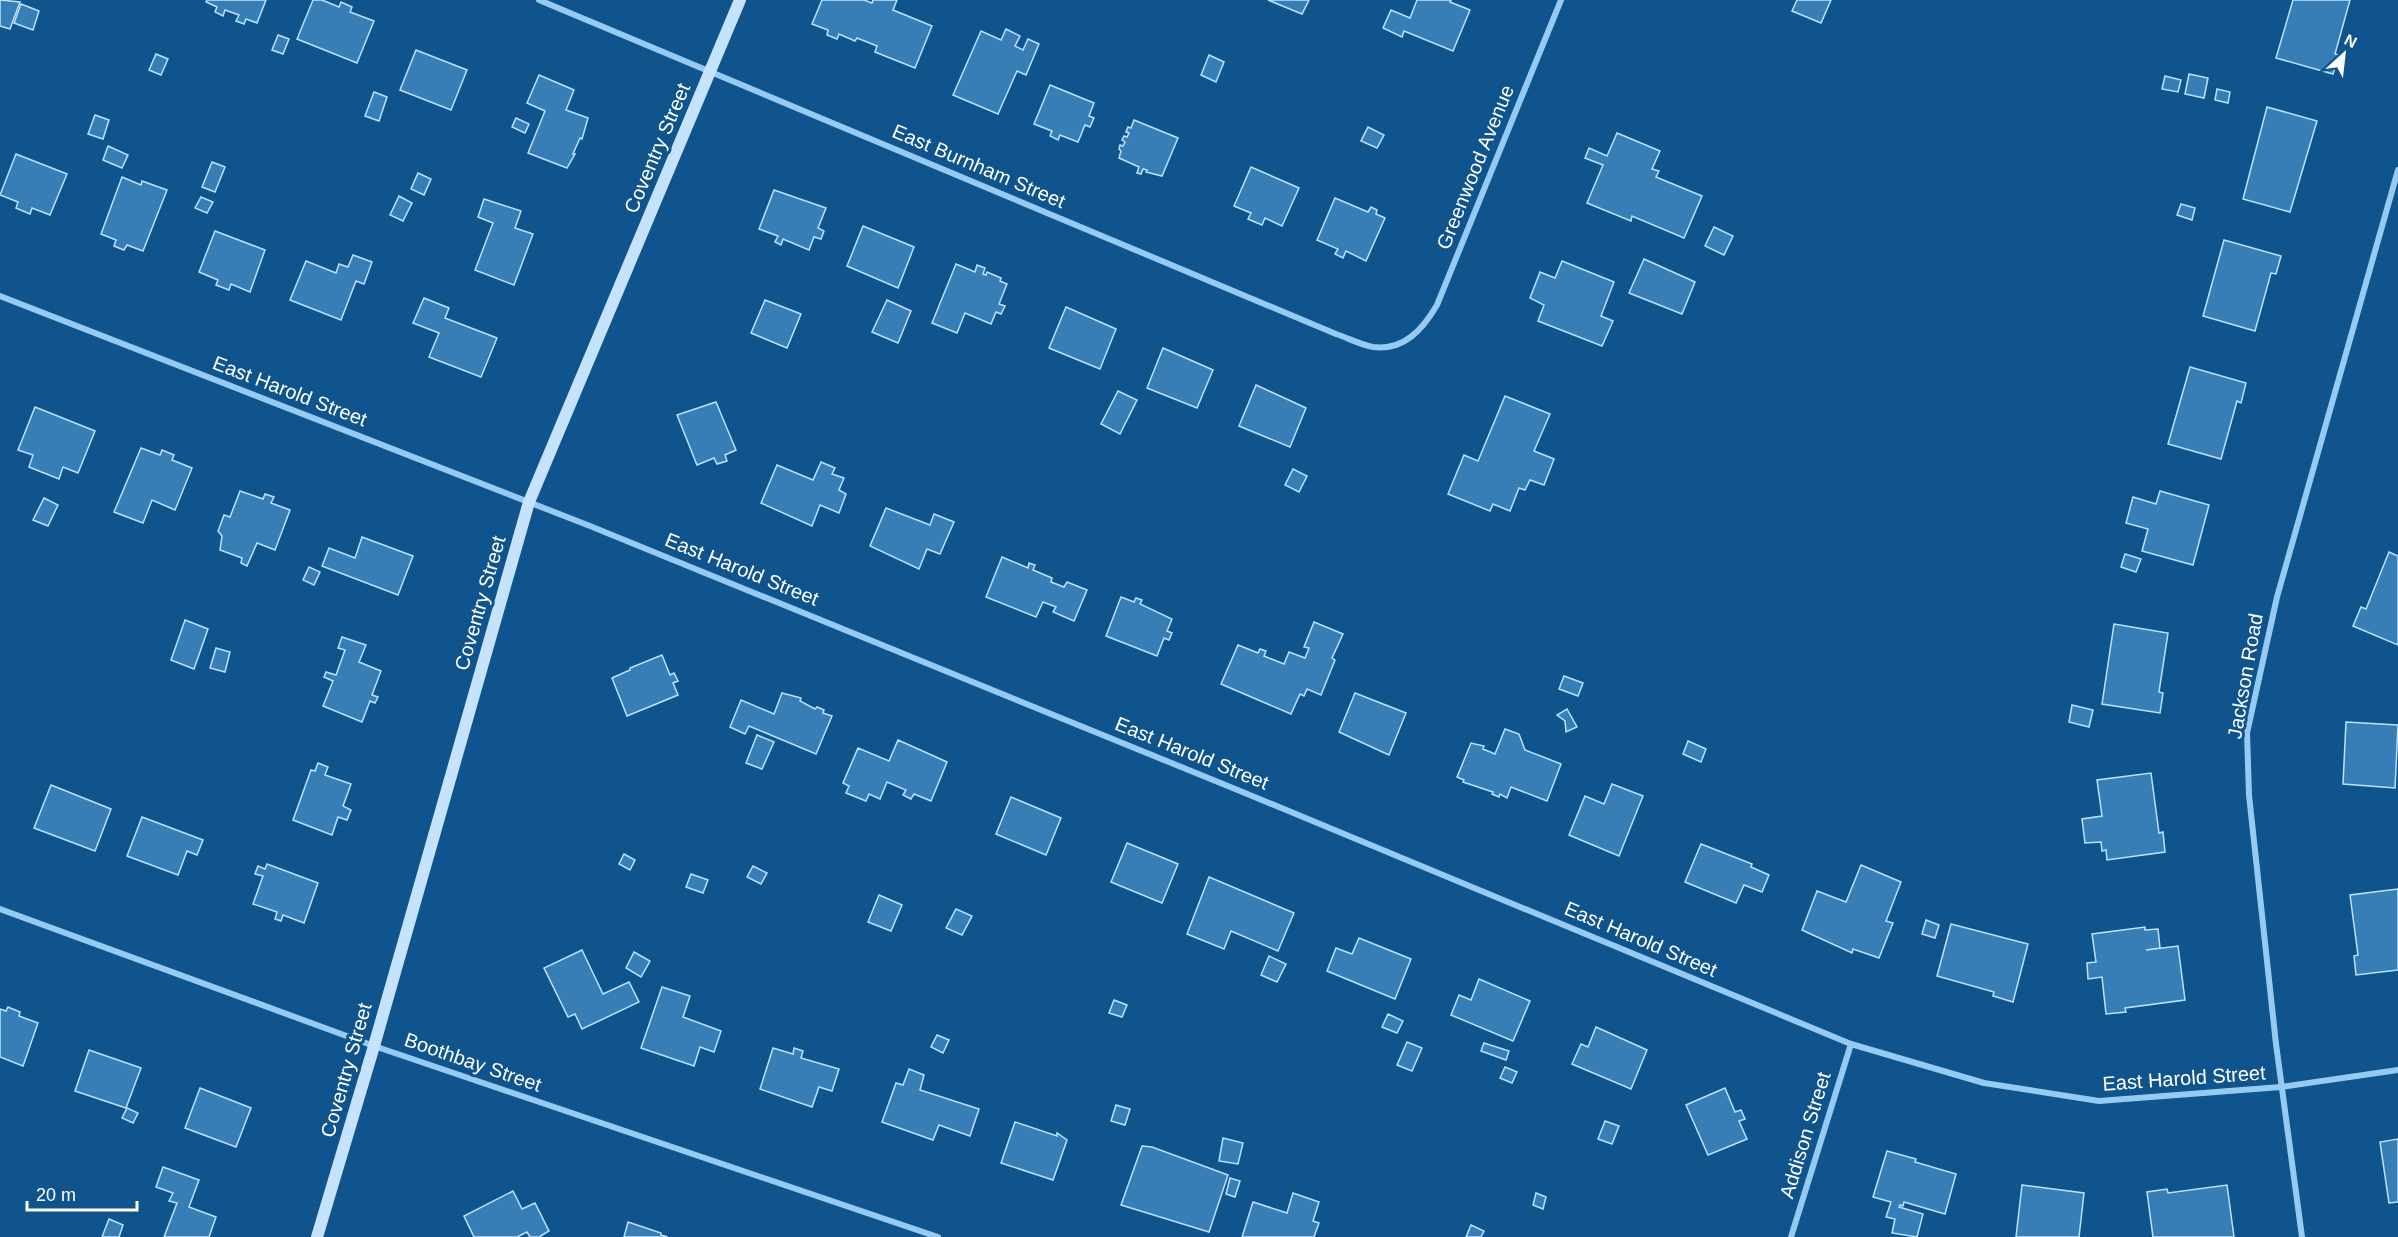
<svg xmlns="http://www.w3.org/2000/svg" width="2398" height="1237" viewBox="0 0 2398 1237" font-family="Arial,sans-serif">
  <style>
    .building { fill: #377eb7; stroke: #bee1fd; stroke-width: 1.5 }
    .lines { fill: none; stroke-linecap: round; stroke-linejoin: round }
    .street { stroke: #97caf3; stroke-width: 6 }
    .secondary { stroke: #c6e3fd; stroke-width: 12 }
    .labels { text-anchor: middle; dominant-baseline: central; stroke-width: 6; stroke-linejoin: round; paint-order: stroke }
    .street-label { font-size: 20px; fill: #fff; stroke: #0f548d }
  </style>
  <rect width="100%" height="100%" fill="#0f548d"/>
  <g class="building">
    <polygon points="0,0 20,2 10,29 0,26"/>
    <polygon points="207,0 266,0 257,23 246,19 244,24 236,21 239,15 225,10 223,16 215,12 217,7 206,2"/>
    <polygon points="313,0 322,0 339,7 341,2 352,7 350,12 374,21 357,63 297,39"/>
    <polygon points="822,0 864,0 872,3 873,0 897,0 893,10 932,26 915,68 875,52 877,46 857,38 855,41 839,34 837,39 827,35 828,30 812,24"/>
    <polygon points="1268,0 1309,0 1302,14"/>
    <polygon points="1417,0 1451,0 1450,2 1470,10 1453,51 1404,31 1402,37 1383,28 1391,10 1410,18"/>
    <polygon points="1797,0 1831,0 1821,23 1792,11"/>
    <polygon points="2293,0 2350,0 2335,54 2339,55 2333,74 2276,58"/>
    <polygon points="21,4 39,11 33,30 14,23"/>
    <polygon points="1006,29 1020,36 1015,46 1023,50 1028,39 1039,44 1026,75 1017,71 998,114 953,95 981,31 1001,40"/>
    <polygon points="278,35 289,39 283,54 272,50"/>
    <polygon points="416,50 467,70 451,110 400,90"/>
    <polygon points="156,54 168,59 161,75 149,70"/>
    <polygon points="1209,55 1224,62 1216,82 1201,75"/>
    <polygon points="2189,74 2208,78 2204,98 2185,94"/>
    <polygon points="539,75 574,90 566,110 588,118 582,139 580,138 573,154 575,154 567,168 528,153 545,111 527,103"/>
    <polygon points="2165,76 2181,80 2178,92 2162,89"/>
    <polygon points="1050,85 1094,103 1089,116 1094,118 1090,127 1085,125 1078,142 1060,135 1058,140 1050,136 1052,131 1034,124"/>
    <polygon points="2217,89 2230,92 2228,103 2215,100"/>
    <polygon points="374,92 387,97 379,121 365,116"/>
    <polygon points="2267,107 2317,121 2290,212 2243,199"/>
    <polygon points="95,115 109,120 103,139 88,134"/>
    <polygon points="516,118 529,124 525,133 512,127"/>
    <polygon points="1134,120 1178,138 1162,176 1146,172 1147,170 1143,169 1141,174 1137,173 1139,167 1119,158 1121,151 1119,149 1120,145 1123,146 1125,142 1122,140 1124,136 1127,137 1129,133 1126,132 1128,127 1131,128"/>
    <polygon points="1368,127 1384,135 1377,148 1361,141"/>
    <polygon points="1617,133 1660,151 1652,169 1659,171 1656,177 1702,196 1684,238 1632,216 1631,221 1587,203 1603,165 1585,158 1589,148 1607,156"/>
    <polygon points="108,146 128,155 122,168 103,160"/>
    <polygon points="16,154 67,174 50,215 32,208 30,214 16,208 18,202 0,195"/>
    <polygon points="212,162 225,167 215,192 202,187"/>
    <polygon points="1251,167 1299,188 1282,226 1265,218 1262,225 1248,219 1251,213 1234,206"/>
    <polygon points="418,173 431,179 424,195 411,189"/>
    <polygon points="122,177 141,185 142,181 167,190 143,251 127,245 124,250 114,246 116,240 101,234"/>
    <polygon points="774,190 826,208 818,228 824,231 821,239 814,237 809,250 783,239 781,245 775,242 778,236 759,229"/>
    <polygon points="399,196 412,203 403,221 390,215"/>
    <polygon points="201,197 213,202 207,213 195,208"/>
    <polygon points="1335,198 1368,212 1371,207 1377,210 1376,214 1385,218 1366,261 1346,251 1343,258 1335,254 1338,249 1317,240"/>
    <polygon points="484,199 521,211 515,228 533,234 514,285 475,270 493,223 478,217"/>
    <polygon points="2181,204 2195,208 2192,220 2177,215"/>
    <polygon points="863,226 914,247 898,288 847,266"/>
    <polygon points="1714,227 1733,236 1724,255 1705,246"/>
    <polygon points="215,231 265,250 250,292 231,284 229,290 216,285 218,280 199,272"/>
    <polygon points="2224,240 2281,256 2276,274 2271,273 2255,331 2203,316"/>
    <polygon points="353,255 372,262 364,284 356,281 341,320 290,300 306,261 336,273 339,264 348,267"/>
    <polygon points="1644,259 1695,282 1682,314 1629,293"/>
    <polygon points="1562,261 1614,282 1601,316 1613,321 1602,346 1538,321 1544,305 1530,298 1540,272 1555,278"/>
    <polygon points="956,264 975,272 977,265 985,268 983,274 986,275 987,272 1001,278 1000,281 1007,284 999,304 1005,306 1001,314 996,312 991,324 965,313 957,333 932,323"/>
    <polygon points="424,298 449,308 445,318 497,338 481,377 429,357 439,333 413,323"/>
    <polygon points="765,300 801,314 787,348 751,333"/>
    <polygon points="887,300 911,311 898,343 872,332"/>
    <polygon points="1066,307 1116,329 1100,369 1049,348"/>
    <polygon points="1163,348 1213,370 1197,408 1147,388"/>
    <polygon points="2190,367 2246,383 2241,403 2237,401 2221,459 2168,444"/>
    <polygon points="1256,385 1306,408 1290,447 1239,426"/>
    <polygon points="1118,391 1137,400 1120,434 1101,424"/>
    <polygon points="1505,396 1550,414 1534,451 1554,459 1544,485 1530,480 1525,490 1519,488 1510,511 1493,504 1490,511 1448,494 1464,455 1478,461"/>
    <polygon points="716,402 736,450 725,455 727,461 717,464 714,458 697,465 677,415"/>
    <polygon points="35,407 95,431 78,473 63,467 59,479 29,467 33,455 18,450"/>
    <polygon points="141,448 160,455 162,450 174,455 172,460 192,468 175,510 152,500 143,523 114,512"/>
    <polygon points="821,462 835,468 832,474 844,478 839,490 846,494 839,513 820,505 812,526 761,503 777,465 813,480"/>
    <polygon points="1293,469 1307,476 1299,492 1285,485"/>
    <polygon points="240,491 263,499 265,494 274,497 271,503 290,510 275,550 257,543 247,566 241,563 242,558 220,550 222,536 218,531 224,515 230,517"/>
    <polygon points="2160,491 2209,505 2193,565 2142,551 2148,529 2126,523 2133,497 2156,504"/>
    <polygon points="44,498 58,505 48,526 33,520"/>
    <polygon points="886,508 930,525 934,514 954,522 940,554 927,549 919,569 870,546"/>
    <polygon points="362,537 413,556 398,595 322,566 329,548 355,558"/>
    <polygon points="2389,552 2398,556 2398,645 2353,626 2361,607 2366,609"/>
    <polygon points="2125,554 2141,559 2136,572 2121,567"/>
    <polygon points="1002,557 1028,568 1029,563 1035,565 1033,570 1052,578 1051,582 1064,587 1067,582 1087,590 1074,621 1053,612 1056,607 1043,602 1036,617 986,597"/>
    <polygon points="309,567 320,572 314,585 303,580"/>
    <polygon points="1121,597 1134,602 1136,598 1142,600 1140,604 1172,619 1167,631 1172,633 1169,640 1164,638 1157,656 1106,636"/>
    <polygon points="185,620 208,629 194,669 171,660"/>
    <polygon points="1314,622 1343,634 1332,658 1335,660 1321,695 1307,689 1304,696 1300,694 1291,714 1221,684 1238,645 1258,653 1260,649 1266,651 1264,656 1284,664 1289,652 1305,658 1309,648 1304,647"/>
    <polygon points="2114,624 2168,633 2159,692 2163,693 2160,713 2102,704"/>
    <polygon points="342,637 366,645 359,662 381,671 372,695 378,697 375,703 370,701 362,722 323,706 333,681 324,677 326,672 336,675 345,650 338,648"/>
    <polygon points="216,648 230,652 225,672 210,668"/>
    <polygon points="662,655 670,675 674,673 678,681 673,683 678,695 627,716 612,678 630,670 630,668"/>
    <polygon points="1564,676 1583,683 1578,696 1559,689"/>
    <polygon points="782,693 801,698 800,701 815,709 817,707 824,710 823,713 832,716 816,754 749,726 745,734 730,727 741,700 774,714"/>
    <polygon points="1355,693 1406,713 1389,755 1339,732"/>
    <polygon points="2072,705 2093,710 2089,727 2069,722"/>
    <polygon points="1567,709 1577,727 1566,732 1565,721 1557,715"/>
    <polygon points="2346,722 2398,725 2395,788 2343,784"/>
    <polygon points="1505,729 1519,734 1525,750 1561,764 1547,801 1511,787 1507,798 1500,794 1499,797 1492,794 1493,792 1463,782 1464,780 1457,777 1471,743 1484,746 1483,749 1495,754"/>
    <polygon points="757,735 774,742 762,769 746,763"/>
    <polygon points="898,740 947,762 931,801 914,794 911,799 903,795 906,790 887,782 880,799 869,794 866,801 846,793 849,786 843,783 858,748 889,761"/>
    <polygon points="1688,741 1706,749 1701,762 1683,754"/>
    <polygon points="318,763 328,767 325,775 351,784 343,806 351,810 347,820 338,817 332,835 293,820 311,770 315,771"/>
    <polygon points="2151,773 2159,833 2163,832 2165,852 2107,860 2106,850 2102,851 2101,842 2085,843 2082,819 2102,816 2097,780"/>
    <polygon points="1612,784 1643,796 1619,856 1569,835 1585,796 1604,804"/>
    <polygon points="51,785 111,809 95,851 34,828"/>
    <polygon points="1011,797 1061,818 1046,855 996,834"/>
    <polygon points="142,817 203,840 197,855 187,851 178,875 127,856"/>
    <polygon points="1127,843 1178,864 1162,903 1111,882"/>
    <polygon points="1701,844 1752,864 1751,867 1769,875 1762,892 1744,885 1736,903 1685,882"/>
    <polygon points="624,854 635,860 630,870 619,864"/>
    <polygon points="267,864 318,883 304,923 283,915 281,921 275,919 277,912 253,904 263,876 255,874 258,866 265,869"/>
    <polygon points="1861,865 1901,882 1886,921 1893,923 1879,958 1853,949 1852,953 1802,930 1817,891 1846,902"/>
    <polygon points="753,866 767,873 761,884 747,877"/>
    <polygon points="691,874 708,880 703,893 686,887"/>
    <polygon points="1209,877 1294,913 1278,951 1231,931 1224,949 1187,934"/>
    <polygon points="2398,889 2398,970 2356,975 2354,956 2358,955 2350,895"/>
    <polygon points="879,895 902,905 891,931 868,922"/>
    <polygon points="956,909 972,916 962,935 946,928"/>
    <polygon points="1926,920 1939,925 1935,938 1922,934"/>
    <polygon points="1951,924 2028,944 2013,1002 1993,996 1994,992 1937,976"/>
    <polygon points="2145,927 2145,930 2158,929 2160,948 2146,950 2178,946 2185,1000 2125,1008 2126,1012 2106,1014 2102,977 2088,979 2087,963 2096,962 2092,934"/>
    <polygon points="1359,938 1411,959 1395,999 1327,971 1336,948 1352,954"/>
    <polygon points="582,950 603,994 629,982 639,1002 582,1029 575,1014 568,1017 544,968"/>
    <polygon points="634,952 650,961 641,977 626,968"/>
    <polygon points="1269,956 1286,964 1277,982 1261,975"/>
    <polygon points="1479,979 1530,1001 1513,1041 1451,1015 1459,995 1471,1000"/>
    <polygon points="662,987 690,996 683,1017 721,1031 714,1052 700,1047 694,1066 641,1048"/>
    <polygon points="1114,1000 1127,1005 1122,1017 1109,1013"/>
    <polygon points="8,1007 20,1012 19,1016 38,1023 23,1066 0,1057 0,1009 6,1011"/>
    <polygon points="1388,1014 1403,1021 1397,1033 1382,1027"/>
    <polygon points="1596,1027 1647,1050 1631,1089 1572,1064 1581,1044 1588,1047"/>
    <polygon points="937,1035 949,1040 943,1053 931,1047"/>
    <polygon points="1407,1042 1422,1048 1412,1071 1397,1065"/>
    <polygon points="1484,1043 1509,1051 1506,1060 1481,1051"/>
    <polygon points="773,1048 793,1054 794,1048 803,1051 801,1058 839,1069 832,1091 819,1087 812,1107 760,1089"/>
    <polygon points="89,1050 141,1068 126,1108 75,1091"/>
    <polygon points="1505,1067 1517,1072 1512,1083 1500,1078"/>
    <polygon points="909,1069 924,1075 920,1090 979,1109 970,1136 939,1125 933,1140 882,1122 896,1083 903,1085"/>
    <polygon points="200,1088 251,1108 236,1147 185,1128"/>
    <polygon points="1725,1088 1735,1112 1741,1110 1745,1119 1739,1121 1747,1139 1708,1155 1686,1105"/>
    <polygon points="1116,1105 1130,1109 1125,1125 1111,1121"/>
    <polygon points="127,1108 138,1113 133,1123 122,1118"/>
    <polygon points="1605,1121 1619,1126 1612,1144 1598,1139"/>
    <polygon points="1015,1122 1057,1136 1057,1133 1067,1140 1053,1180 1001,1163"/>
    <polygon points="1223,1138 1243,1143 1238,1164 1219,1161"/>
    <polygon points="2398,1139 2398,1202 2389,1203 2380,1142"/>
    <polygon points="1142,1146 1152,1147 1228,1175 1209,1232 1121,1205"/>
    <polygon points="1887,1151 1916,1159 1915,1162 1956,1174 1945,1214 1904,1202 1903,1206 1900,1205 1899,1207 1923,1214 1917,1237 1892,1233 1895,1219 1886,1217 1891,1202 1873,1197"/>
    <polygon points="163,1167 199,1180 189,1207 216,1217 209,1237 164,1237 177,1203 169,1201 173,1193 156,1187"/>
    <polygon points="1230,1178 1240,1181 1235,1197 1226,1194"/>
    <polygon points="2022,1185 2084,1193 2079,1237 2016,1237"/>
    <polygon points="2227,1185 2234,1237 2153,1237 2147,1192 2167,1189 2168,1193"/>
    <polygon points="513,1191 522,1209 535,1203 549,1231 539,1237 530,1237 527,1232 517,1237 474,1237 464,1216"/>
    <polygon points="1293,1193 1319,1202 1313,1221 1319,1223 1314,1237 1242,1237 1253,1202 1287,1213"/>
    <polygon points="1536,1193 1546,1197 1543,1209 1533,1205"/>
    <polygon points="109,1219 123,1225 119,1237 102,1237"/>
    <polygon points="628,1222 661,1233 661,1235 668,1237 624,1237"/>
    <polygon points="1471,1225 1484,1231 1481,1237 1466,1237"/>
  </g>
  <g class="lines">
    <g class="street">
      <path d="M 539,0 L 1336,334 C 1348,338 1361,345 1373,347 C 1404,351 1423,329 1437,305 L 1561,0"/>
      <polyline points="0,296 590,526 1245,793 1851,1044 1984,1083 2099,1101 2281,1087 2398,1070"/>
      <polyline points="0,909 374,1046 938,1237"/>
      <polyline points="1791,1237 1851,1044"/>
      <polyline points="2302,1237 2276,1044 2249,795 2247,733 2277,597 2398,170"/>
    </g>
    <polyline class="secondary" points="317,1237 374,1046 529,502 740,0"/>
  </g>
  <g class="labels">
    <g class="street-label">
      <text transform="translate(657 148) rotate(-67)">Coventry Street</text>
      <text transform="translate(979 166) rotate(23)">East Burnham Street</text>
      <text transform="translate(1475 167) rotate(-68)">Greenwood Avenue</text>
      <text transform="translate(290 391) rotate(21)">East Harold Street</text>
      <text transform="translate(742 569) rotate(22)">East Harold Street</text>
      <text transform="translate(480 603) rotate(-74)">Coventry Street</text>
      <text transform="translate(2245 676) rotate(-80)">Jackson Road</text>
      <text transform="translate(1192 753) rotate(22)">East Harold Street</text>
      <text transform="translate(1641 939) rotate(23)">East Harold Street</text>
      <text transform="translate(473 1062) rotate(19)">Boothbay Street</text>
      <text transform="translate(346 1070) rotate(-74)">Coventry Street</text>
      <text transform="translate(2184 1078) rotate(-4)">East Harold Street</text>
      <text transform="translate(1805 1135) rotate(-73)">Addison Street</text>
    </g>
  </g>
  <g transform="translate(2344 54) rotate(27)" stroke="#0f548d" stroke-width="4.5" paint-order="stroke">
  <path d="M0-4.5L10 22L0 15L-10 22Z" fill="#ffffff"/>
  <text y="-9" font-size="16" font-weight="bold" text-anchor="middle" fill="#ffffff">N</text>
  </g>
  <path d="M27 1201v9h110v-9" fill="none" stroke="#ffffff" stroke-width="3"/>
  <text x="36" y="1201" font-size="18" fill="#ffffff" stroke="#0f548d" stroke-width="4.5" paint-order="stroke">20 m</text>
</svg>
